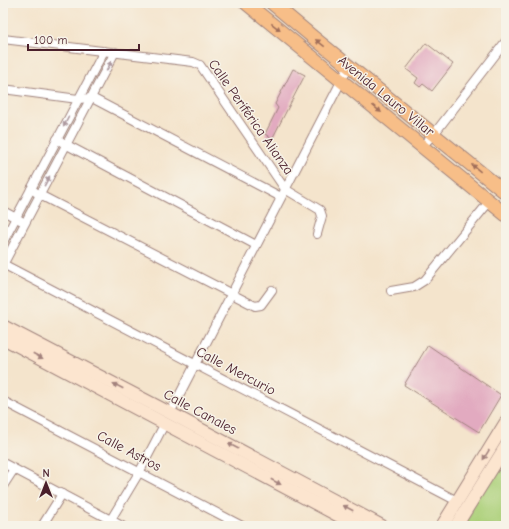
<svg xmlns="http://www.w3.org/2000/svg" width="509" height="529" viewBox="0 0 509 529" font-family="'Comic Neue',sans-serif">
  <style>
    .green { fill: #acd079; stroke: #7b7852 }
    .building { fill: #e2aac0 }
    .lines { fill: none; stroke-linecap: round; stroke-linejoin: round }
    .minor-casing { stroke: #9f827c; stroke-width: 10 }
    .secondary-casing { stroke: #9f827c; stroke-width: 14 }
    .primary-casing { stroke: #9f827c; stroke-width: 15 }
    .minor { stroke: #fff; stroke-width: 8 }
    .secondary { stroke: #fce5cf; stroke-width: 12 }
    .primary { stroke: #f7be88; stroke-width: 13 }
    .oneway { fill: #a06e5a }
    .oneway2 { fill: #ae9aa0 }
    .oneway3 { fill: #a3827d }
    .labels { text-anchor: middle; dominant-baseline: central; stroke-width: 3; stroke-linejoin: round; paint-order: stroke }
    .street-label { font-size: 14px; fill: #4a1f2b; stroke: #f7f3e8 }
  </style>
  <rect width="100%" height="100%" fill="#f7f3e8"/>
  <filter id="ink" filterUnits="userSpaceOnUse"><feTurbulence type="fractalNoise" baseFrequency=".025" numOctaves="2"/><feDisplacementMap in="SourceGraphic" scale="8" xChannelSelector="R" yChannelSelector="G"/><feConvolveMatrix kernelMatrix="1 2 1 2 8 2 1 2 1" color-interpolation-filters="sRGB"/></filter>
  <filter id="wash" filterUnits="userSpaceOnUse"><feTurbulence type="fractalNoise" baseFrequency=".012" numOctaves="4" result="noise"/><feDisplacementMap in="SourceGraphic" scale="16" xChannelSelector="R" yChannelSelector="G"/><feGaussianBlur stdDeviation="0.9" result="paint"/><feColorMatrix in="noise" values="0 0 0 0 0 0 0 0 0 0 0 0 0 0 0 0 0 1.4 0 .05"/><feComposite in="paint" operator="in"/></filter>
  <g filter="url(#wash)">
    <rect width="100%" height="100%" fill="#f4e4cc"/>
    <polygon class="green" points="506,448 506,526 458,526"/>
    <g id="blocks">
      <g class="building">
        <polygon points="426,43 453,64 432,91 423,84 420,87 415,83 418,78 406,69"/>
        <polygon points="293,69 305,75 272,139 265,134 278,108 275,104"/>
        <polygon points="428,345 501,395 479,432 404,385"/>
      </g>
    </g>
  </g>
  <g filter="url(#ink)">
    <use href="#blocks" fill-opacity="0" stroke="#9f827c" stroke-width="1"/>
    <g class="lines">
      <g class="minor-casing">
        <g id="minor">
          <polyline points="3,39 193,62 200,65 285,189 320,210 322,216 317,234"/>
          <polyline points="3,89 78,99 92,98 281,197"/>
          <polyline points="57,139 67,145 256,245"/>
          <polyline points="422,146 434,134 506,41"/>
          <polyline points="31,189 40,195 255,306 261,305 272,290"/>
          <polyline points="3,211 20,220"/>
          <polyline points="3,242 104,51"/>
          <polyline points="3,264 457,501"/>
          <polyline points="3,265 115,52"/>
          <polyline points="391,291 414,287 425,280 489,202"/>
          <polyline points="3,401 242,526"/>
          <polyline points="170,413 349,66"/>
          <polyline points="3,463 122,526"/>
          <polyline points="3,486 14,469"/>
          <polyline points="42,526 62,494"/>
          <polyline points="107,526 140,471 165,423"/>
        </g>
      </g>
      <g class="secondary-casing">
        <g id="secondary">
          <polyline points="3,326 170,413 382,526"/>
          <polyline points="3,338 358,526"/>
          <polyline points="442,526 506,422"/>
          <polyline points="456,526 506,446"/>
        </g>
      </g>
      <g class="primary-casing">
        <g id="primary">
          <polyline points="246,3 506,215"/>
          <polyline points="272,3 314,38 506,193"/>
        </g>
      </g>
      <use href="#minor" class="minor"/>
      <use href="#secondary" class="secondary"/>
      <use href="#primary" class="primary"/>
    </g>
    <defs><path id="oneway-solid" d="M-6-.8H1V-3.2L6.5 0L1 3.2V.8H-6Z"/></defs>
    <g class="oneway">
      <use href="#oneway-solid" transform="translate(276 27) rotate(38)"/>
      <use href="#oneway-solid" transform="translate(320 43) rotate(-142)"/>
      <use href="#oneway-solid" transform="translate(377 109) rotate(39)"/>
      <use href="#oneway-solid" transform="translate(476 168) rotate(-141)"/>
    </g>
    <g class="oneway2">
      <use href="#oneway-solid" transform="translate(109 66) rotate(-63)"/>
      <use href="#oneway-solid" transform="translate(66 122) rotate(118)"/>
      <use href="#oneway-solid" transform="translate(47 181) rotate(-61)"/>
    </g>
    <g class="oneway3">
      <use href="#oneway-solid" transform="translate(38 356) rotate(28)"/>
      <use href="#oneway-solid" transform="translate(118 386) rotate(-153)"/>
      <use href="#oneway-solid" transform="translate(233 446) rotate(-152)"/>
      <use href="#oneway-solid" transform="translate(486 455) rotate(122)"/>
      <use href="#oneway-solid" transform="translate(276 482) rotate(28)"/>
      <use href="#oneway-solid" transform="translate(348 508) rotate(-152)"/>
    </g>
  </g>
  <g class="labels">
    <g class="street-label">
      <text transform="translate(386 96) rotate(39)">Avenida Lauro Villar</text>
      <text transform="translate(251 117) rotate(55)">Calle Periférica Alianza</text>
      <text transform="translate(236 371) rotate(28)">Calle Mercurio</text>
      <text transform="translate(200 412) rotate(28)">Calle Canales</text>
      <text transform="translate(129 451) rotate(28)">Calle Astros</text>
    </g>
  </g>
  <rect width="509" height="529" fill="none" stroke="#f7f3e8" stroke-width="16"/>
  <g transform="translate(46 483)" stroke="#f7f3e8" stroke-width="3" paint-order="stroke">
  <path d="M0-3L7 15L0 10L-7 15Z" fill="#4a1f2b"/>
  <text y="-6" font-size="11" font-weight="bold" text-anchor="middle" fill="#4a1f2b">N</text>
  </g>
  <path d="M28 44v6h111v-6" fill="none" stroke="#4a1f2b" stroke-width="2"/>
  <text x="34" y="44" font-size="12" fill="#4a1f2b" stroke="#f7f3e8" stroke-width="3" paint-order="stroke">100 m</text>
</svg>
